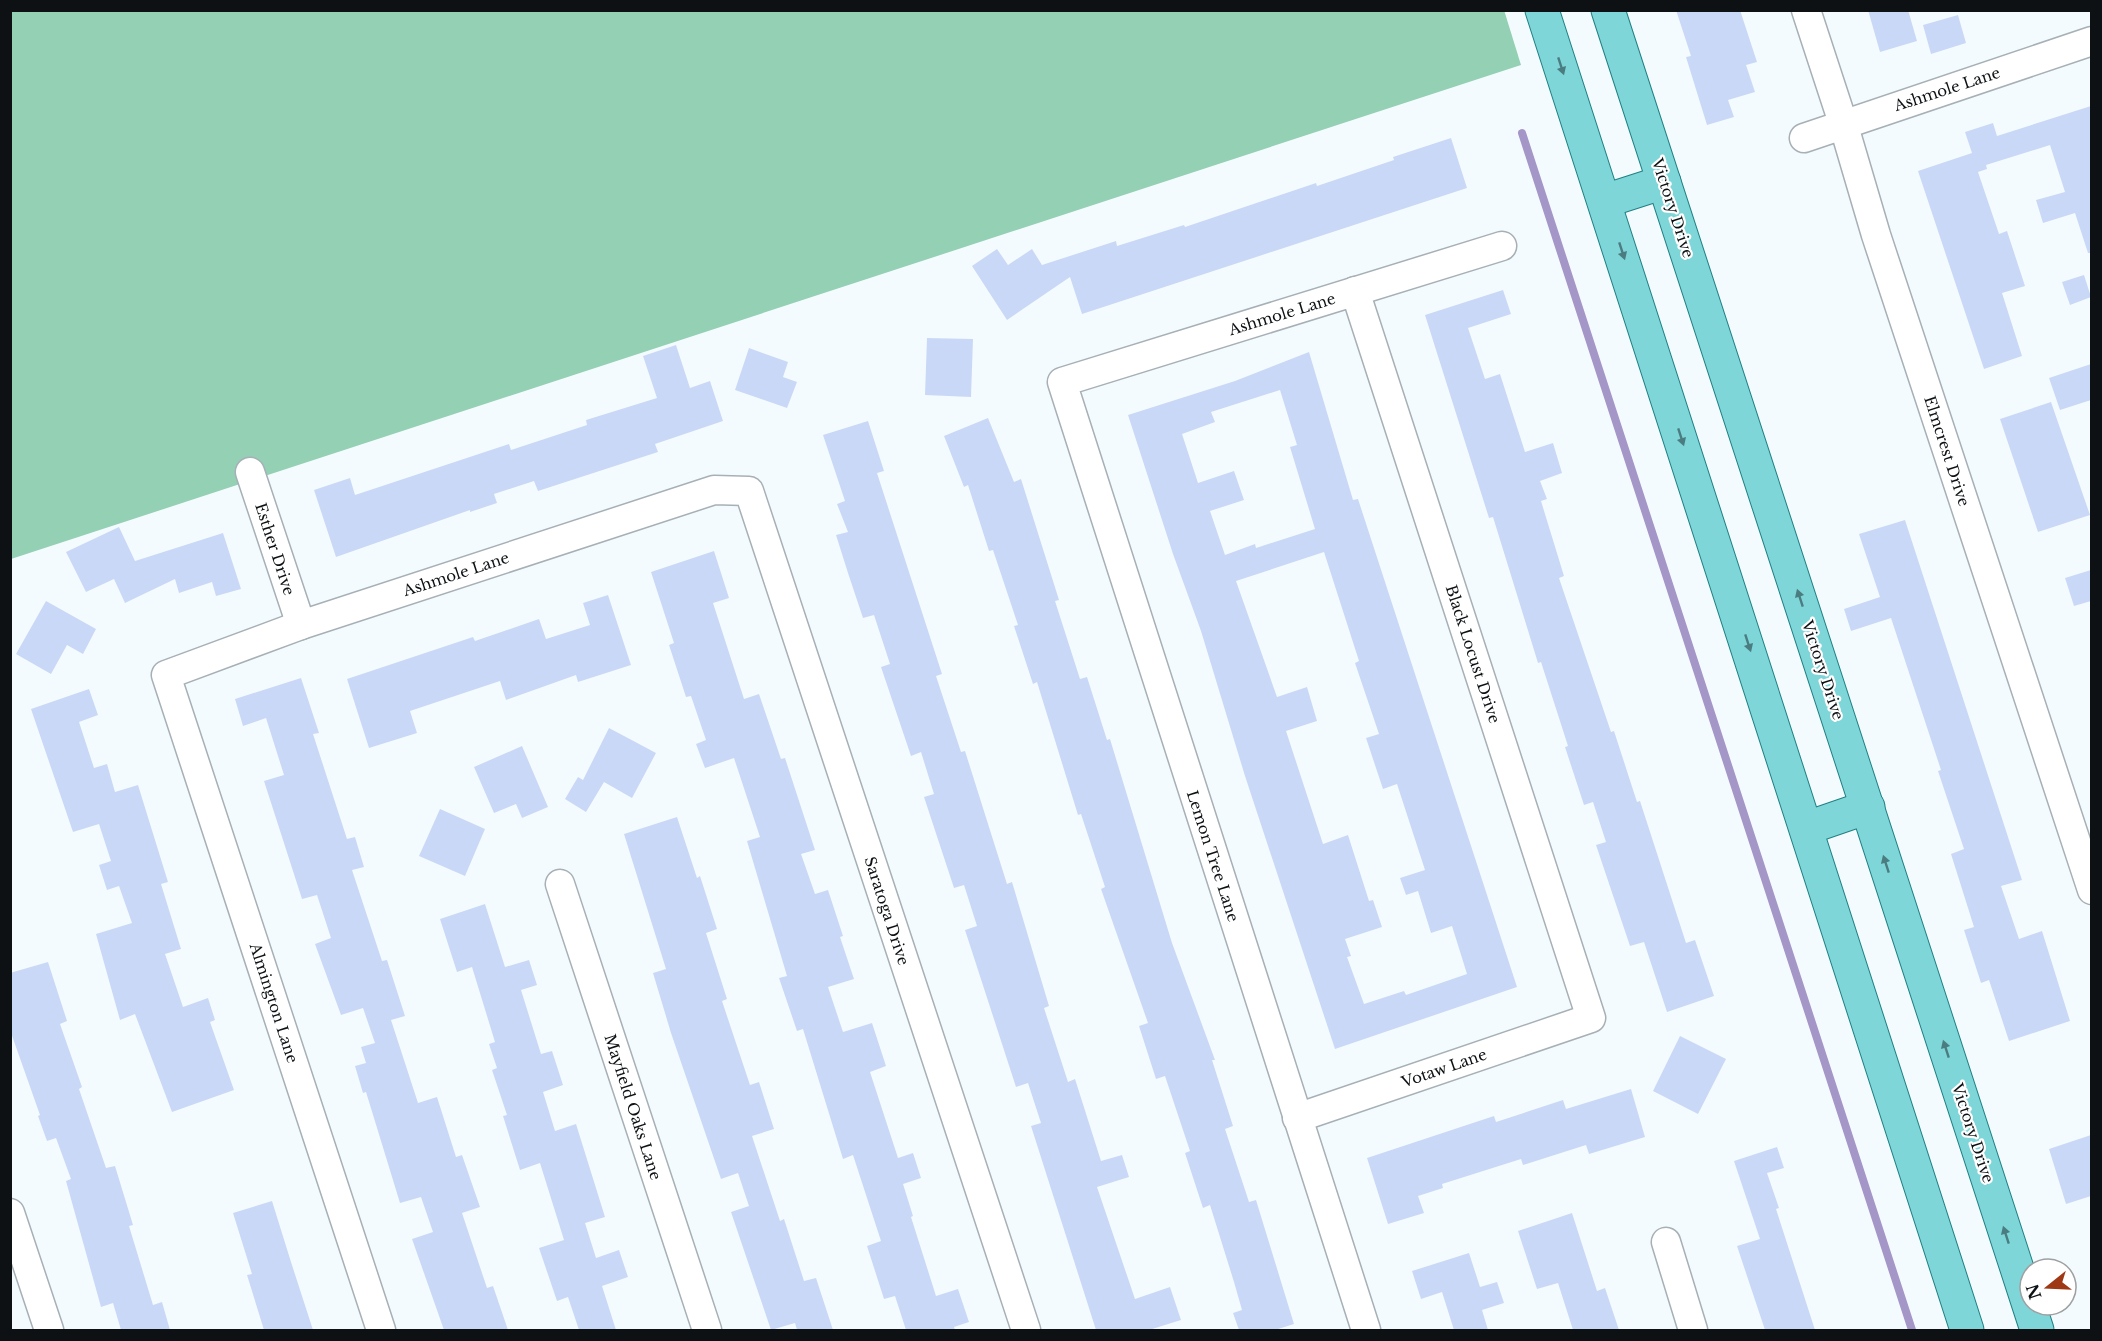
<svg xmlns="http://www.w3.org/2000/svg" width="2102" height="1341" viewBox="0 0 2102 1341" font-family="'Libre Baskerville',serif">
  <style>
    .forest { fill: #93d0b4 }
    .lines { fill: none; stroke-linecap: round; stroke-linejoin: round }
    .stream { stroke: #a596c8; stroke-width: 8 }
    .building { fill: #c9d8f6; fill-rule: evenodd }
    .minor-casing { stroke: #a6b0b6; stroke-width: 31 }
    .major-casing { stroke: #1f8083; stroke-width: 35 }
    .minor { stroke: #fff; stroke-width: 28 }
    .major { stroke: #7ed6d9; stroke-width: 33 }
    .oneway { fill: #4b7d80 }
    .labels { text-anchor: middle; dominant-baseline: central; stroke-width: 4.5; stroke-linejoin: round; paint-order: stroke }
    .street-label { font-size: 15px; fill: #0d1113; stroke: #fff }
  </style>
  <rect width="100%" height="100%" fill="#f4fbfe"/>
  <polygon class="forest" points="1504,10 1521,65 11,559 10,11"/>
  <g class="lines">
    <polyline class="stream" points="1522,133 1912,1330"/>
  </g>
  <g class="building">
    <polygon points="1676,10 1740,10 1757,62 1746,65 1755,92 1728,100 1734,117 1707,125 1686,57 1691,56"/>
    <polygon points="1868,10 1908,10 1917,41 1880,52"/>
    <polygon points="1958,15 1966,43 1931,54 1923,25"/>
    <polygon points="2091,106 2091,253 2088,253 2075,213 2043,223 2036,200 2065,192 2050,145 1986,165 1987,169 1978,172 1999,234 2007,231 2025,286 2002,293 2022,356 1984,369 1918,171 1972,153 1965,132 1993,123 1997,136"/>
    <polygon points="1451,138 1467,188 1082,314 1070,277 1007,320 972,266 997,249 1008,265 1032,249 1042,265 1116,241 1117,246 1184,225 1185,227 1316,183 1317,186 1394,160 1393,157"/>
    <polygon points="2084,275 2091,297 2070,305 2062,282"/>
    <polygon points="1503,290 1511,314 1468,328 1485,379 1500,374 1525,452 1553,443 1562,473 1540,481 1547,499 1541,501 1564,576 1559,578 1611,732 1614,731 1637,802 1640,801 1686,943 1695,940 1714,996 1667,1012 1644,942 1630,946 1596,845 1606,842 1593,802 1584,805 1565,747 1568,746 1541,662 1538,663 1493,517 1489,518 1425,315"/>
    <polygon points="927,338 973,339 971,397 925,395"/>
    <polygon points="676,345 690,388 710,381 723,421 655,444 658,452 538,491 534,481 494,494 497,503 470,512 470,510 336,557 314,490 350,478 355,495 509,444 511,450 587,425 586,420 657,398 643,356"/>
    <polygon points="749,348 788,362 783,377 797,382 787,408 735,390"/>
    <path d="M 1309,352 L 1353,500 L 1358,499 L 1517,987 L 1335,1049 L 1245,776 L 1201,631 L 1173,554 L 1128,415 L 1235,381 ZM 1280,390 L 1297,445 L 1290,447 L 1315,529 L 1256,548 L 1255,544 L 1225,555 L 1210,511 L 1244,500 L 1234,471 L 1198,483 L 1182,434 L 1215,422 L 1211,412 ZM 1324,552 L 1359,661 L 1355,663 L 1379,734 L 1366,738 L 1383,789 L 1397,784 L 1425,870 L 1400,878 L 1406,895 L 1418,891 L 1431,933 L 1452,926 L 1467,974 L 1406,995 L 1404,991 L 1364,1004 L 1347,957 L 1351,956 L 1345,939 L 1382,927 L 1373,900 L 1369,901 L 1348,835 L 1323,844 L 1286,731 L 1317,721 L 1307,687 L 1277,697 L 1236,581 Z"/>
    <polygon points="2091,364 2091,400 2060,410 2049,378"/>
    <polygon points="2051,402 2090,515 2038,532 2000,419"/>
    <polygon points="988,418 1014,482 1021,479 1059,600 1055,601 1080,679 1087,677 1107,740 1110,739 1172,943 1215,1060 1212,1060 1233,1126 1225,1129 1249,1202 1256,1200 1294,1324 1275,1330 1239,1330 1233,1313 1242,1310 1234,1282 1210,1205 1203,1208 1185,1153 1190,1151 1165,1076 1156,1079 1139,1026 1148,1023 1101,889 1105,887 1081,814 1078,815 1037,682 1033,684 1014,626 1018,625 993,550 989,551 968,485 964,487 944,436"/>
    <polygon points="868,421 884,471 877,473 942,674 936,676 961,752 965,751 1007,884 1012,882 1049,1006 1044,1008 1068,1082 1075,1079 1101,1161 1122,1155 1129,1177 1097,1187 1135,1299 1170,1287 1181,1320 1149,1330 1096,1330 1031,1126 1041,1123 1028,1083 1016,1087 965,930 977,926 964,885 954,888 924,797 934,794 921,752 911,756 881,667 890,664 874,615 863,618 848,573 836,535 848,532 837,504 845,501 823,435"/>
    <polygon points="1905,520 2022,880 2001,886 2019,939 2042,931 2070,1021 2009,1041 1989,980 1981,983 1964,930 1974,927 1951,854 1964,849 1938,771 1941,770 1891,618 1851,631 1844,609 1880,597 1859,534"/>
    <polygon points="119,527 135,561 223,533 241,589 216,596 212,582 179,593 175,579 125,603 114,579 86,592 66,552"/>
    <polygon points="714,551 729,598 713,603 744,699 759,694 781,759 785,758 815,850 801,854 815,894 828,890 843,936 840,937 854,979 828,987 843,1032 872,1023 886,1066 870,1072 898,1158 913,1153 921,1178 903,1184 913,1216 911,1217 936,1296 958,1289 969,1322 954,1327 955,1330 906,1330 895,1296 884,1299 867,1246 881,1241 853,1155 843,1159 803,1029 797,1031 779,978 787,976 747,841 760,837 734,758 705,768 696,744 706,740 691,696 686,697 669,645 674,643 651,572"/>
    <polygon points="2091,570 2091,601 2074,606 2065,578"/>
    <polygon points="608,595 631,665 578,682 576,675 506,700 500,681 410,711 417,733 369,748 347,679 473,637 475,641 539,619 546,639 590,625 583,603"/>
    <polygon points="46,601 96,629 83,654 67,645 51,674 16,654"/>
    <polygon points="301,678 319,733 313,734 347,839 355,837 364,867 352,870 382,961 387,960 405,1016 391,1020 418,1103 437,1097 456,1157 462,1155 480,1207 462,1213 487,1288 493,1286 508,1330 444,1330 412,1239 433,1232 421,1197 400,1203 366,1092 363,1093 355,1066 366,1063 361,1047 375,1043 363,1008 341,1015 315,944 331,938 317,895 302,899 264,781 284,775 266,718 243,726 235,699"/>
    <polygon points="89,689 98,715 79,722 94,768 107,764 115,792 138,785 168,882 161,884 181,949 165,954 183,1007 208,998 215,1020 210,1022 234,1090 172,1112 135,1014 120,1020 96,934 132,923 119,886 107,890 99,865 111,861 99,824 73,832 31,709"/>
    <polygon points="609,728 656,753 632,798 604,782 586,812 565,799 578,777 583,780"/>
    <polygon points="522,746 548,807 522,818 516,804 494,813 474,767"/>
    <polygon points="440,809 485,829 465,876 419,856"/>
    <polygon points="677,817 697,878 700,876 717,929 706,933 727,999 722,1001 750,1085 759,1082 774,1129 752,1136 780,1221 784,1219 804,1281 816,1278 833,1330 797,1330 795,1323 771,1330 731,1212 749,1206 738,1173 721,1179 671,1033 653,973 666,969 624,834"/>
    <polygon points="485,904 505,967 529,960 537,985 521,990 541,1054 552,1051 563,1085 543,1092 555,1131 576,1124 605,1217 585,1223 596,1258 619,1250 628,1277 602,1286 616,1330 579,1330 568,1297 557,1301 539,1248 564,1240 540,1163 520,1170 503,1116 507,1115 492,1070 497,1068 489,1044 495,1042 472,967 457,972 440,919"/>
    <polygon points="48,962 67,1021 60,1024 82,1087 79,1089 106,1168 115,1166 133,1225 129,1226 153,1305 162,1302 170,1330 121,1330 113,1303 101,1307 66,1181 71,1179 56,1138 47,1141 38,1116 40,1115 10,1030 10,973"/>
    <polygon points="1680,1036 1726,1059 1698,1114 1653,1091"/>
    <polygon points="1631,1089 1645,1137 1589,1154 1586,1145 1523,1165 1521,1159 1442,1184 1443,1188 1418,1196 1424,1213 1388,1224 1367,1158 1494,1116 1496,1122 1563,1100 1566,1109"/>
    <polygon points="2091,1135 2091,1196 2066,1204 2049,1149"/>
    <polygon points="1777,1147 1784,1168 1767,1173 1779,1208 1776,1209 1815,1330 1765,1330 1737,1246 1760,1239 1734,1161"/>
    <polygon points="272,1201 291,1262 313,1330 264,1330 247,1275 252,1274 233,1213"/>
    <polygon points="1572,1213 1597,1291 1605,1288 1619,1330 1573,1330 1558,1283 1537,1289 1518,1231"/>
    <polygon points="1469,1253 1480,1287 1497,1282 1504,1303 1482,1310 1488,1330 1454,1330 1442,1292 1421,1299 1412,1271"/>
  </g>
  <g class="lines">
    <g class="minor-casing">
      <g id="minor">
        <polyline points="1806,10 1843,123 1876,235 2092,890"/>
        <polyline points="1804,138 2092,41"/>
        <polyline points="250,472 301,625"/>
        <polyline points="560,884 707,1330"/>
        <polyline points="1297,1118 1591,1018 1355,291"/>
        <polyline points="10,1213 49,1330"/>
        <polyline points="1666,1242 1693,1330"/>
        <polyline points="381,1330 166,675 301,625 714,490 749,491 1026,1330"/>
        <polyline points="1366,1330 1062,382 1502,246"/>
      </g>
    </g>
    <g class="major-casing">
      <g id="major">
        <polyline points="1542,10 1967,1330"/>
        <polyline points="1608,10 2037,1330"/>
        <polyline points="1605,201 1664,182"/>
        <polyline points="1807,828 1868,807"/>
      </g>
    </g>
    <use href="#minor" class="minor"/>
    <use href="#major" class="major"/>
  </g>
  <defs><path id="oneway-solid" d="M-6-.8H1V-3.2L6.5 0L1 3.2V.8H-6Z" transform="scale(1.5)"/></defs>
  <g class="oneway">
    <use href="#oneway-solid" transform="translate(1561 66) rotate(72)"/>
    <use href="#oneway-solid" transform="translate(1622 251) rotate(72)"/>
    <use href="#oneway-solid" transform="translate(1681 437) rotate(72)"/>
    <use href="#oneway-solid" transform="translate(1800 598) rotate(-108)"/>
    <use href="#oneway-solid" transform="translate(1748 643) rotate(72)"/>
    <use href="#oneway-solid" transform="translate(1886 864) rotate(-108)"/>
    <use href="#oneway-solid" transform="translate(1946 1049) rotate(-108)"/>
    <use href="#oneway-solid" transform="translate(2006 1235) rotate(-108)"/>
  </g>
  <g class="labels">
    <g class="street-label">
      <text transform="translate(1947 89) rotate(-18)">Ashmole Lane</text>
      <text transform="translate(1673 208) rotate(72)">Victory Drive</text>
      <text transform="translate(1282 314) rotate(-17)">Ashmole Lane</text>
      <text transform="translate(1947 451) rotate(72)">Elmcrest Drive</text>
      <text transform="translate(275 549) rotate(72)">Esther Drive</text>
      <text transform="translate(456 574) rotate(-18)">Ashmole Lane</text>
      <text transform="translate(1473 654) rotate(72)">Black Locust Drive</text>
      <text transform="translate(1823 670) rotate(72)">Victory Drive</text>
      <text transform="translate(1213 856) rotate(72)">Lemon Tree Lane</text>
      <text transform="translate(887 911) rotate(72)">Saratoga Drive</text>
      <text transform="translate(274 1003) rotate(72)">Almington Lane</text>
      <text transform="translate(1444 1068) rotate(-19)">Votaw Lane</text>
      <text transform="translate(633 1107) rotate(72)">Mayfield Oaks Lane</text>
      <text transform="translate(1973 1133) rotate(72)">Victory Drive</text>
    </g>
  </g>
  <rect width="2102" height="1341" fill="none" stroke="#0d1113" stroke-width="24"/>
  <g transform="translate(2048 1287) rotate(252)"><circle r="28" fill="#ffffff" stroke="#9ea0a1" stroke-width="1.5"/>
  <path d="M0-4.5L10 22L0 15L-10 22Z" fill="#9f3814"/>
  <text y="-9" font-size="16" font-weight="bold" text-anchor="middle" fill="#0d1113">N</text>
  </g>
</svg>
